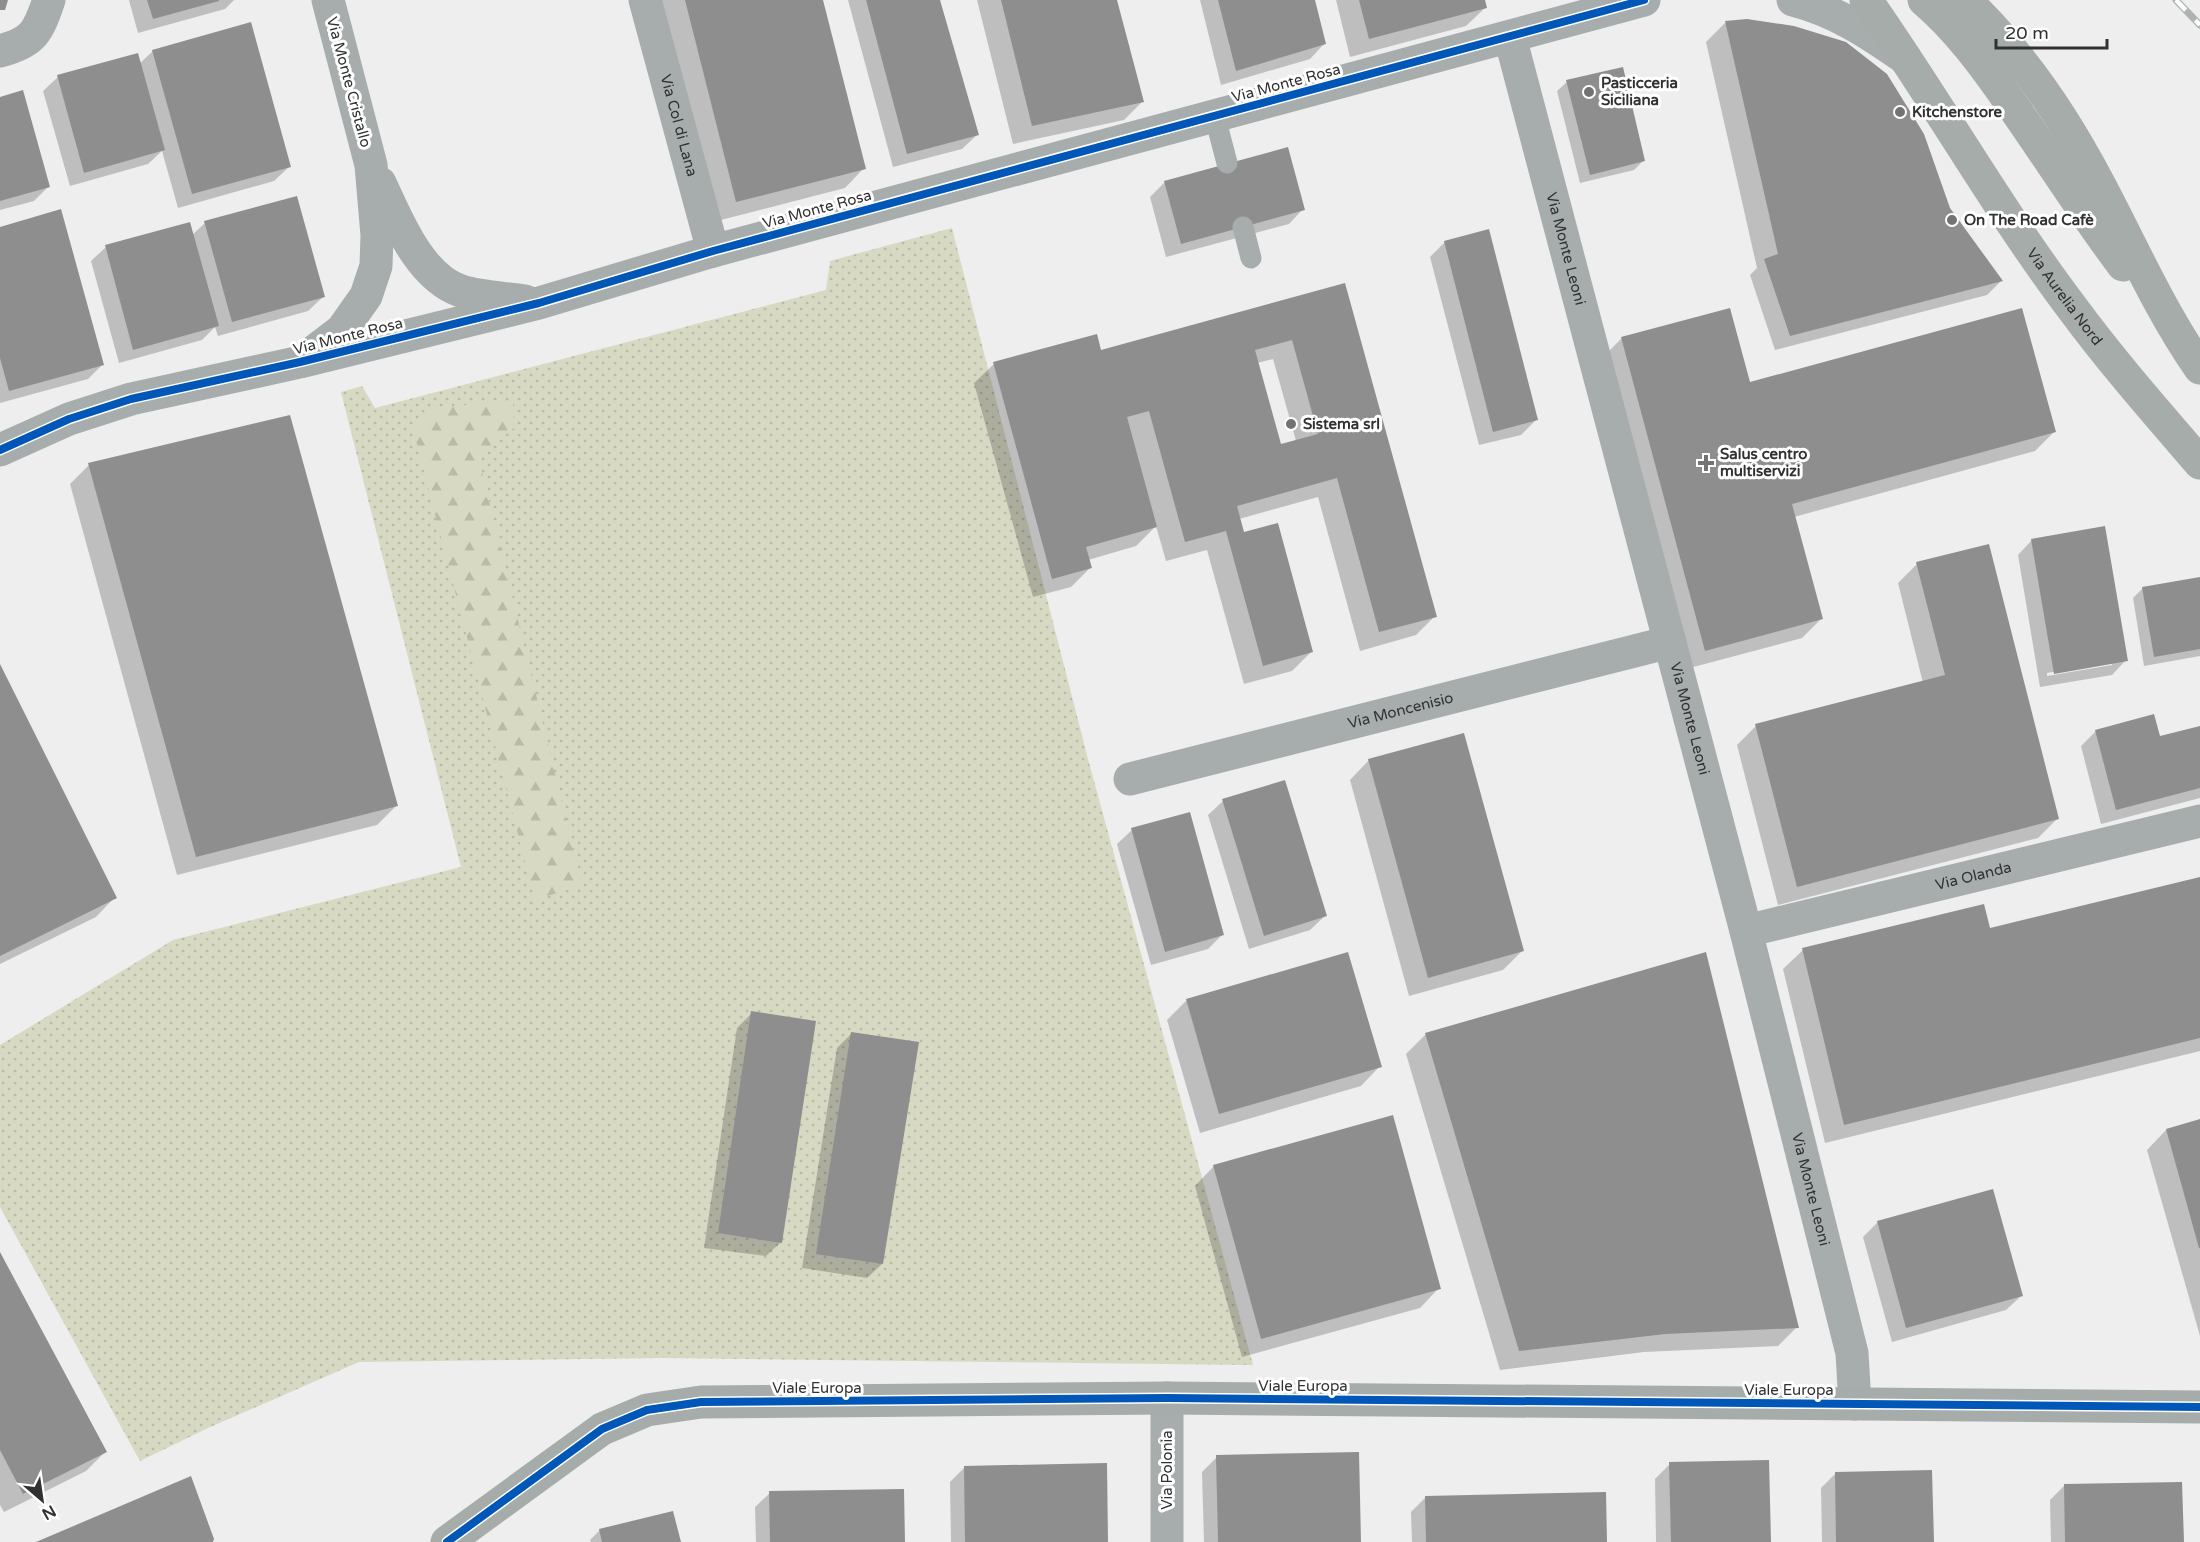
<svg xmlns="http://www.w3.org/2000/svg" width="2200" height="1542" viewBox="0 0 2200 1542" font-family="'Varela Round',sans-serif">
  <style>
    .grass { fill: url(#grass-dots) }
    .forest { fill: url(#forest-firs) }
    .shadow { fill: #0003; fill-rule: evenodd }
    .building { fill: #8e8e8e; fill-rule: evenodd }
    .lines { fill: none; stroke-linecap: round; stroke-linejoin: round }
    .lane { stroke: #a7adac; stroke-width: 21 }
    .street { stroke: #a7adac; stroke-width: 33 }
    .secondary { stroke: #a6acaa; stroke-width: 33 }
    .rail-casing { stroke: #aeb2b1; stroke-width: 7 }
    .rail { stroke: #fff; stroke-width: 4.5; stroke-dasharray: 14; stroke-linecap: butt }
    .cycleway-casing { stroke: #fff; stroke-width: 11 }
    .cycleway { stroke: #0057b8; stroke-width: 8 }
    .poi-dot { fill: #727372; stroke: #fff; stroke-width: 2 }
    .labels { text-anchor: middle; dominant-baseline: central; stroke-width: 6; stroke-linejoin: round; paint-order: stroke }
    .street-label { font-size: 15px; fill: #303130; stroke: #fff }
    .poi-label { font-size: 15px; font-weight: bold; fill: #303130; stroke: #fff; text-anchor: start }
  </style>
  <defs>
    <pattern id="grass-dots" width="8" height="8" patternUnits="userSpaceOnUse" patternTransform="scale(1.5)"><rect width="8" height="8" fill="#d7d9c3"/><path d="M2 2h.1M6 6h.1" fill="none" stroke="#b9bba8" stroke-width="1.8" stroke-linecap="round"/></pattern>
    <pattern id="forest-firs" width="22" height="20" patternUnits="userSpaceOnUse" patternTransform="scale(1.5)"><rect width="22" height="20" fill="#d7d9c3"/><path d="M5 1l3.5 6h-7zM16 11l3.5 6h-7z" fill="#b9bba8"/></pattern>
  </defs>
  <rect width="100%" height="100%" fill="#edeeed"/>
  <polygon class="grass" points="952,228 1088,759 1253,1365 663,1358 359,1362 208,1428 140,1461 0,1207 0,1045 173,940 461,867 341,392 362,386 375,408 826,290 830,261"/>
  <polygon class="forest" points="513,400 514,428 478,455 582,885 535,900 412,425 437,408"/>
  <g class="shadow">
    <polygon points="129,0 234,0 225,9 138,33"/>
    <polygon points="661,0 821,0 864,168 845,188 717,221"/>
    <polygon points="848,0 938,0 977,135 962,149 893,167"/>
    <polygon points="977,0 1115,0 1143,101 1124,120 1013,144"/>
    <polygon points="1200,0 1313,0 1324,44 1310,59 1221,85"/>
    <polygon points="1336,0 1484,0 1486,7 1466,26 1350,57"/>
    <polygon points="1725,23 1949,209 2001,281 1987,295 1775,350 1750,275 1757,268 1706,42"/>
    <polygon points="153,51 289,167 274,181 178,208 162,151 148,164 70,186 43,91 58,77 139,64"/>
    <polygon points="1567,82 1644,160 1634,170 1580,183 1557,91"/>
    <polygon points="0,98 48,187 34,201 0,210"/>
    <polygon points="1165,182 1303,209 1289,224 1166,257 1150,197"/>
    <polygon points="205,223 323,297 308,311 218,336 215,327 202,340 119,363 91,261 106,247 192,235"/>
    <polygon points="0,228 102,365 88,379 0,403"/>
    <polygon points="1445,242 1536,420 1521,435 1479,445 1430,257"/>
    <path d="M 1344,285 L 1435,616 L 1416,635 L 1360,651 L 1318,497 L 1239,519 L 1243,534 L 1311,652 L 1292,671 L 1244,684 L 1207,550 L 1166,561 L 1156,526 L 1136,546 L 1088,560 L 1090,568 L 1071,587 L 1033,597 L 974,383 L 994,364 L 1100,352 ZM 1273,359 L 1296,441 L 1280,445 L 1257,363 Z"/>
    <polygon points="1622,338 1749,384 2054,432 2035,451 1794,517 1821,619 1802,638 1686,669 1602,358"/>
    <polygon points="89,465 396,806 377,825 177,875 70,484"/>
    <path d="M 2032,540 L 2126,660 L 2112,675 L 2040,687 L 2018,555 ZM 2112,662 L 2112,665 L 2047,676 L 2047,673 Z"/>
    <polygon points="1917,564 2057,819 2038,838 1778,905 1737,745 1756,726 1923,683 1898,583"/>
    <polygon points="2200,579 2200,656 2144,666 2133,598 2143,588"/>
    <polygon points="0,667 115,897 96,917 0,964"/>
    <polygon points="2200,727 2200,798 2101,824 2081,746 2096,731 2159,738"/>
    <polygon points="1369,760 1522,951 1503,970 1409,996 1350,780"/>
    <polygon points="1223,801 1325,916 1310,930 1249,949 1208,815"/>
    <polygon points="1132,830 1222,935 1208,949 1151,965 1117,844"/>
    <polygon points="2200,879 2200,1051 1825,1143 1783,969 1803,950 1989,930"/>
    <polygon points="1347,954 1380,1066 1361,1086 1200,1133 1167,1020 1186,1001"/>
    <polygon points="1705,954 1797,1327 1778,1346 1644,1352 1500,1370 1406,1054 1425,1035"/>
    <polygon points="752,1013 781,1242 766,1256 704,1248 737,1028"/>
    <polygon points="852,1033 882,1264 867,1278 802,1268 837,1048"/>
    <polygon points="2200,1121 2200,1336 2147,1150 2166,1130"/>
    <polygon points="1214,1166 1439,1288 1420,1308 1242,1357 1195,1186"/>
    <polygon points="1878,1222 2021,1296 2006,1310 1892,1342 1863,1237"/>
    <polygon points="0,1255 105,1452 86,1471 4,1512 0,1505"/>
    <polygon points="1217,1457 1360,1542 1204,1542 1202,1472"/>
    <polygon points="1670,1464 1769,1542 1656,1542 1655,1479"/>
    <polygon points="964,1468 1107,1542 951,1542 950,1482"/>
    <polygon points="1836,1473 1932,1542 1822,1542 1821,1488"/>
    <polygon points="2064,1486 2182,1542 2051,1542 2050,1500"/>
    <polygon points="770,1493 904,1542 756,1542 755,1507"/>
    <polygon points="1426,1497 1606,1542 1412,1542 1411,1512"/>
    <polygon points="600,1530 680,1542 591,1542 590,1540"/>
  </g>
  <g class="building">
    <polygon points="0,0 8,0 5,10 0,10"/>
    <polygon points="147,0 219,0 219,1 153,19"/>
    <polygon points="685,0 823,0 866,169 736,202"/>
    <polygon points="866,0 940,0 979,135 907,154"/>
    <polygon points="1001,0 1117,0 1144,102 1032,126"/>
    <polygon points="1218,0 1315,0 1326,44 1236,71"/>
    <polygon points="1359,0 1485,0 1487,8 1369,39"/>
    <polygon points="1747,19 1794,26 1846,42 1887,74 1924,134 1950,208 2003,281 1790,336 1764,259 1778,254 1725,21"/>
    <polygon points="251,22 291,167 192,194 152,50"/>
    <polygon points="138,53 165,150 84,173 57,75"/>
    <polygon points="1623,67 1645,161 1590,175 1566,80"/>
    <polygon points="23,90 50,187 0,201 0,97"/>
    <polygon points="1288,147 1305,210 1181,244 1164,181"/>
    <polygon points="297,196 325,297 232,322 204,221"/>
    <polygon points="61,209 104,365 9,391 0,358 0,227"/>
    <polygon points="190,222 219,326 133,350 105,245"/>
    <polygon points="1489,229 1538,420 1493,432 1444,241"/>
    <path d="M 1345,283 L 1437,617 L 1379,632 L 1337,478 L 1237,506 L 1244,532 L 1278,523 L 1313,652 L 1263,666 L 1226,531 L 1185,542 L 1149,411 L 1127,417 L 1157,527 L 1086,547 L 1092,568 L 1052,579 L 993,362 L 1097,334 L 1101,350 ZM 1292,340 L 1318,434 L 1281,444 L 1255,350 Z"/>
    <polygon points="1730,308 1750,382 2022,308 2056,432 1792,504 1823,619 1705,651 1621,337"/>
    <polygon points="290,415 398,806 196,857 88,463"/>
    <polygon points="2105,526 2128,661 2054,674 2031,539"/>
    <polygon points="1989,544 2059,819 1797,887 1755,724 1945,675 1916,562"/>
    <polygon points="2200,577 2200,649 2154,657 2142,587"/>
    <polygon points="0,664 117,898 0,956"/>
    <polygon points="2154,714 2160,736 2200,726 2200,788 2116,810 2095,730"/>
    <polygon points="1464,733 1524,951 1428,978 1368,759"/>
    <polygon points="1285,780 1327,916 1264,936 1222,799"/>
    <polygon points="1190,812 1224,935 1165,952 1131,828"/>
    <polygon points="2200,877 2200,1038 1844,1125 1802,948 1984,904 1990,928"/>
    <polygon points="1348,952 1382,1067 1219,1114 1186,999"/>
    <polygon points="1706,952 1799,1328 1665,1334 1519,1351 1425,1033"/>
    <polygon points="751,1011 816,1021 782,1243 718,1233"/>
    <polygon points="851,1032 919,1042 883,1264 816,1254"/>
    <polygon points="1393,1115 1441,1289 1261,1339 1213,1165"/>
    <polygon points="2200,1119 2200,1248 2199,1248 2166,1129"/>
    <polygon points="1993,1189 2023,1296 1906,1328 1877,1221"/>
    <polygon points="0,1252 107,1452 23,1494 0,1450"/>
    <polygon points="1359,1452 1361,1542 1218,1542 1216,1455"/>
    <polygon points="1769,1460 1771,1542 1671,1542 1669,1462"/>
    <polygon points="1107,1463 1108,1542 965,1542 964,1466"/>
    <polygon points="1932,1470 1934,1542 1836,1542 1835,1472"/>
    <polygon points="191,1476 214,1539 213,1542 36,1542"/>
    <polygon points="2182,1482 2184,1542 2065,1542 2064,1484"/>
    <polygon points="904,1489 905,1542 770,1542 769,1491"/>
    <polygon points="1606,1492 1607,1542 1426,1542 1425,1496"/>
    <polygon points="673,1511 681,1542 602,1542 599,1529"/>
  </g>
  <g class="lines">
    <g class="lane">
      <polyline points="1215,117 1227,163"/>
      <polyline points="1243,227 1251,258"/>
    </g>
    <g class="street">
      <path id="s1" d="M 645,0 L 713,251"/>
      <path d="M 1793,0 C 1836,11 1869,33 1905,58"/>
      <path id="s2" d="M 1510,37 L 1746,931 L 1852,1353 L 1855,1404"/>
      <path d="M 0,51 C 34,42 38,32 49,0"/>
      <path d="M 380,183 C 397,219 419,277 461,291 C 479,297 505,298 525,301"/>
      <polyline points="308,356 342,330 366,296 376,266 377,235 371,165 328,0"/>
      <polyline points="0,450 69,419 131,399 300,362 539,303 713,251 1644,0"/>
      <path id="s3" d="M 1130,779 L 1670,642"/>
      <path id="s4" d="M 1746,931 L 2200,821"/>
      <polyline points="1167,1398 1167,1542"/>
    </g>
    <g class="secondary">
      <path id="s5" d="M 1866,0 C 1937,101 1998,210 2073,309 C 2112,362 2157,413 2200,463"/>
      <path d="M 1924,0 C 1958,29 1985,66 2010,102 C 2048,156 2083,212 2123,265"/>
      <path d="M 1965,0 C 2020,52 2064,117 2099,184 C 2132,246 2160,311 2200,368"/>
      <polyline points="447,1542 602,1429 647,1410 701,1402 1167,1398 2200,1407"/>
    </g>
    <g class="rail-casing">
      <polyline id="rail" points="2176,0 2200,25"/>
    </g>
    <use href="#rail" class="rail"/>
    <g class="cycleway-casing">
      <g id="cycleway">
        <polyline points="0,450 69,419 131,399 300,362 539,303 713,251 1644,0"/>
        <polyline points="447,1542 602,1429 647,1410 701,1402 1167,1398 2200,1407"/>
      </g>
    </g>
    <use href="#cycleway" class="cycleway"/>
  </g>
  <g class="poi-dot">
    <circle cx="1589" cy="92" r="6"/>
    <circle cx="1900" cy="112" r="6"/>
    <circle cx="1952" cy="220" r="6"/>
    <circle cx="1291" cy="424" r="6"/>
    <path d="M1703 454h6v6h6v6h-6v6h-6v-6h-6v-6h6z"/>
  </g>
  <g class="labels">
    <g class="street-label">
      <text transform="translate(349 82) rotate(75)">Via Monte Cristallo</text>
      <text transform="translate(1286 83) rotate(-15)">Via Monte Rosa</text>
      <text stroke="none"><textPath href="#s1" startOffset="130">Via Col di Lana</textPath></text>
      <text transform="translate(817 209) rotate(-15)">Via Monte Rosa</text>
      <text stroke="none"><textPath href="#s2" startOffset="219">Via Monte Leoni</textPath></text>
      <text stroke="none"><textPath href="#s5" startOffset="357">Via Aurelia Nord</textPath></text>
      <text transform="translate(348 336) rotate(-14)">Via Monte Rosa</text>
      <text stroke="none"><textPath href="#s3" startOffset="279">Via Moncenisio</textPath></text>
      <text stroke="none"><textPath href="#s2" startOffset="705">Via Monte Leoni</textPath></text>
      <text stroke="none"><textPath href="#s4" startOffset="234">Via Olanda</textPath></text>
      <text stroke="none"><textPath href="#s2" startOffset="1191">Via Monte Leoni</textPath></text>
      <text x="1303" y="1386">Viale Europa</text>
      <text x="817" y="1388">Viale Europa</text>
      <text x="1789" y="1390">Viale Europa</text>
      <text transform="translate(1167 1470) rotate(-90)">Via Polonia</text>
    </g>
    <g class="poi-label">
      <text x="1601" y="83">Pasticceria<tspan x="1601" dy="17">Siciliana</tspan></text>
      <text x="1912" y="112">Kitchenstore</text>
      <text x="1964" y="220">On The Road Cafè</text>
      <text x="1303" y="424">Sistema srl</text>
      <text x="1720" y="454">Salus centro<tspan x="1720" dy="17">multiservizi</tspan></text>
    </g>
  </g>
  <g transform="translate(42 1500) rotate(151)" stroke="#ffffff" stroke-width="4.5" paint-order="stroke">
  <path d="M0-4.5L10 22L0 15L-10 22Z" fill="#303130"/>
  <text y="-9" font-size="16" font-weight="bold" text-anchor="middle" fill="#303130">N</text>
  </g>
  <path d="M1996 39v9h111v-9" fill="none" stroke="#303130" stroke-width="3"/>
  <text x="2005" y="39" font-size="18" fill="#303130" stroke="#ffffff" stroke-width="4.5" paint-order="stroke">20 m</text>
</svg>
